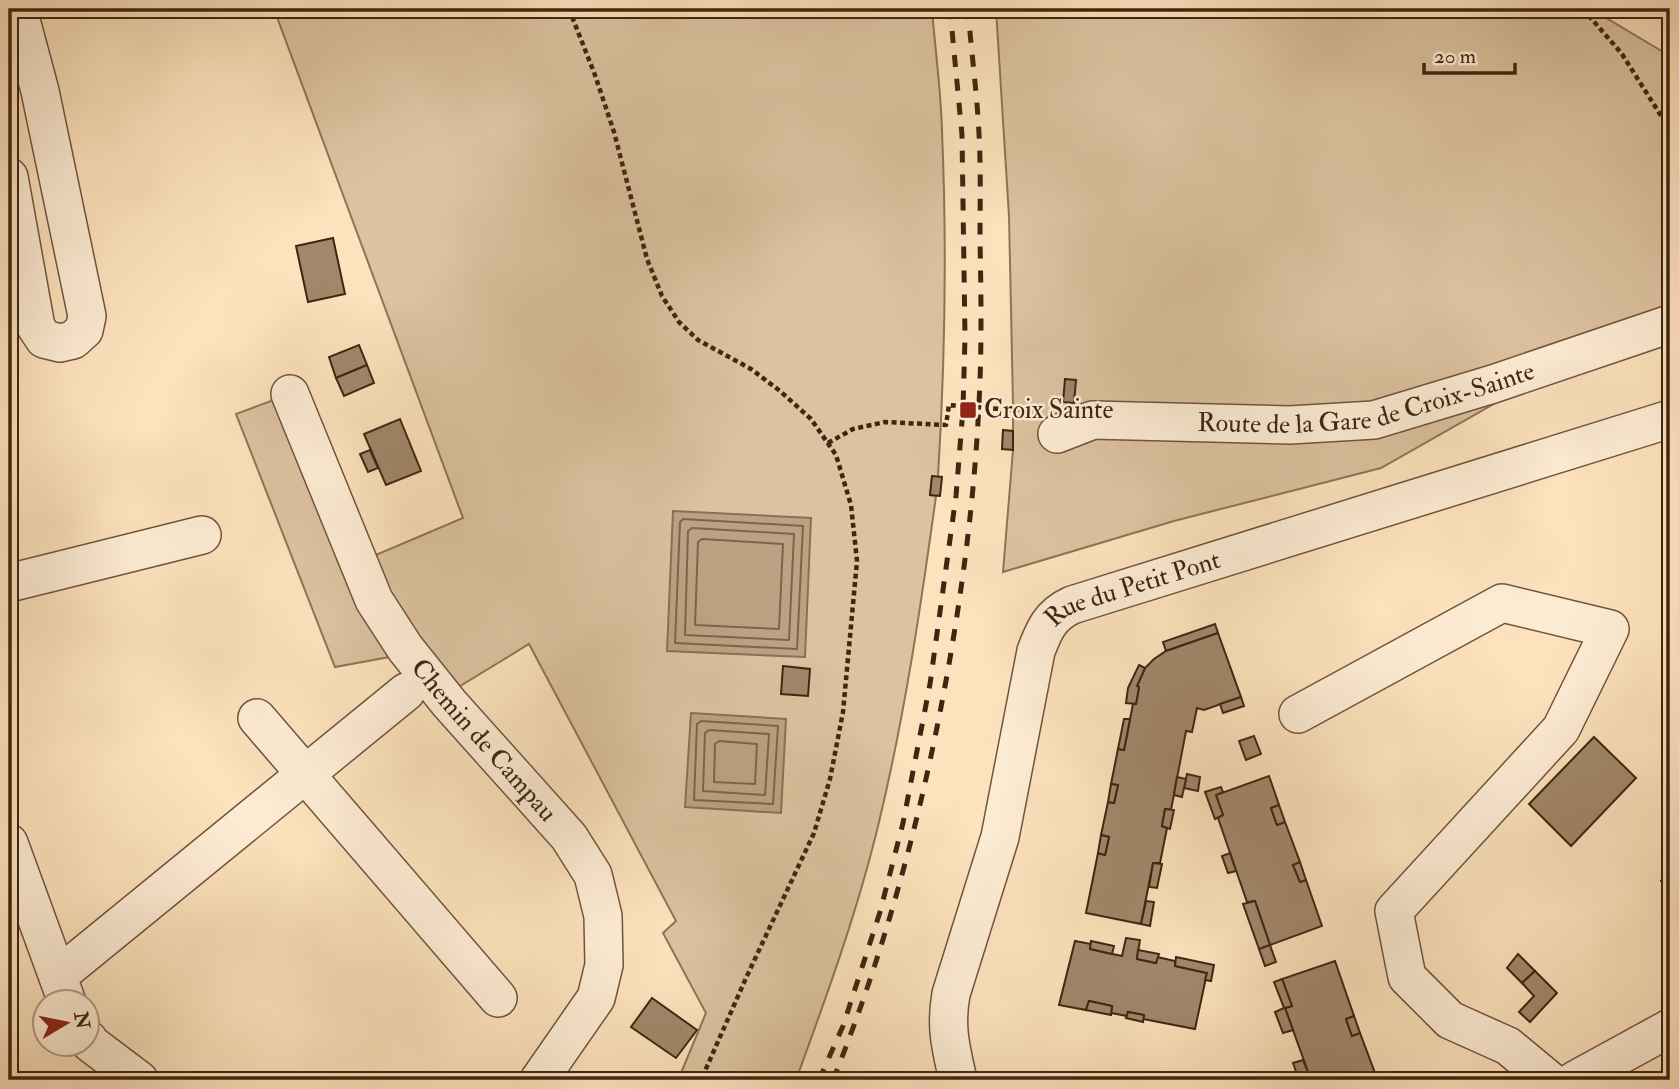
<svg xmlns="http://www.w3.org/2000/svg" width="1679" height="1089" viewBox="0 0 1679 1089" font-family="'IM FELL Double Pica',serif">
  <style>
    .green { fill: #dcc2a0; stroke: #8e7459; stroke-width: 2 }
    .water { fill: #bca283; stroke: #8b7056; stroke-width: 2 }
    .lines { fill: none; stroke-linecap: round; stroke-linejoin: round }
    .shore { stroke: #7e644a; stroke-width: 2 }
    .building { fill: #a2876b; stroke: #412512; stroke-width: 2 }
    .minor-casing { stroke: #70543d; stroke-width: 40 }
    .path { stroke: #412512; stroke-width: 4.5; stroke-dasharray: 5 3.5; stroke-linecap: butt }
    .minor { stroke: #fdecd4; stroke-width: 37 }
    .rail { stroke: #412512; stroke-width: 5; stroke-dasharray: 12 12; stroke-linecap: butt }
    .poi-dot { fill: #8f2418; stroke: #fdecd4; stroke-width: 2.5 }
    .labels { text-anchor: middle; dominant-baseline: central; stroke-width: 5; stroke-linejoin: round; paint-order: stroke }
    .street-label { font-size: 26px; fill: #412512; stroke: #fdecd4 }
    .poi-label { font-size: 26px; fill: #412512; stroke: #fdecd4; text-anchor: start }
  </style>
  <rect width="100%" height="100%" fill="#fce2bd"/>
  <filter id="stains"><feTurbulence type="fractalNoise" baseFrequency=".00286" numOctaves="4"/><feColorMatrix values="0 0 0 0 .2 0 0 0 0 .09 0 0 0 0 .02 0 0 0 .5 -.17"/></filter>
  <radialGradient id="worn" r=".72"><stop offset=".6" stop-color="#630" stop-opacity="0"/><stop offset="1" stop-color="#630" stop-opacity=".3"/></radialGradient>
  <g class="green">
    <path d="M 274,9 L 932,9 C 935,49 941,90 942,131 C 947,246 945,362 938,477 L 932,477 L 930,495 L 936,496 C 921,605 905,714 879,822 C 858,910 827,995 796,1080 L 678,1080 L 706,1013 L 663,933 L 676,921 L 529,644 L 452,691 L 414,642 L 371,557 L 463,518 Z"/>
    <polygon points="996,9 1591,9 1670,56 1670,304 1381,468 1174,521 1003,572 1013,450 1013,404 1009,216"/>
    <polygon points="279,398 395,656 335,667 236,414"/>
  </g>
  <g class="water">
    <polygon points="673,511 811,518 805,657 667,651"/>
    <polygon points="691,713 786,719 781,813 685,807"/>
  </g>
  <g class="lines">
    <g class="shore">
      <polygon points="683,519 803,526 797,649 675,643 680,522"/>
      <polygon points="692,528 794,534 789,640 685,635 688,531"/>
      <polygon points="702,539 783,544 779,629 695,625 698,542"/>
      <polygon points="701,721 778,726 773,804 694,800 697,724"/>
      <polygon points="709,730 769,734 765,795 703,791 705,733"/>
      <polygon points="719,741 757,744 755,784 714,782 715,744"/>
    </g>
  </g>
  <g class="building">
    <polygon points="333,238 345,294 308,302 296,246"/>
    <polygon points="359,345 367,365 336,378 329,357"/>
    <polygon points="367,365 374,383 344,396 336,378"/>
    <polygon points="1065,379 1076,380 1074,403 1063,402"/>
    <polygon points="400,419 421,471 386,485 364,434"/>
    <polygon points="1003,430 1013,431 1013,450 1002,449"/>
    <polygon points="370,450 378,468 368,472 360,454"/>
    <polygon points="932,476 942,477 940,496 930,495"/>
    <polygon points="1215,624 1218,633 1166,651 1163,642"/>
    <polygon points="1218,633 1241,697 1204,710 1197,708 1192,732 1186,731 1171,810 1165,809 1162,826 1167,828 1160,863 1153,863 1141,924 1086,913 1098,853 1105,855 1109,837 1101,835 1108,802 1114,803 1118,785 1111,784 1118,749 1124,750 1133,704 1136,704 1139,687 1137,686 1145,668 1154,659 1166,651"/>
    <polygon points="1139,665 1145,668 1137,686 1139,687 1136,704 1126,703 1128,688"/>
    <polygon points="783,666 810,669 808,696 781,694"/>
    <polygon points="1241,697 1244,706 1223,713 1220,704"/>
    <polygon points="1124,719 1130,719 1124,750 1118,749"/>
    <polygon points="1254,736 1261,754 1246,760 1239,741"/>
    <polygon points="1594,737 1636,778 1571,846 1529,804"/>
    <polygon points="1187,774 1200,777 1198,791 1184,788"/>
    <polygon points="1269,776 1279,805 1271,808 1277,825 1285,822 1300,862 1293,865 1300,882 1306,880 1322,926 1270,945 1255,901 1247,902 1218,818 1223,815 1216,795"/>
    <polygon points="1177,777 1186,779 1182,797 1174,795"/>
    <polygon points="1111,784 1118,785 1114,803 1108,802"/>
    <polygon points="1221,787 1223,792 1216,795 1223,815 1215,819 1205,792"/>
    <polygon points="1279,805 1285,822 1277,825 1271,808"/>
    <polygon points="1165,809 1174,810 1170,829 1162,826"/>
    <polygon points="1101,835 1109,837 1105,855 1098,853"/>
    <polygon points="1230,853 1236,871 1228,873 1222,856"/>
    <polygon points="1300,862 1306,880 1300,882 1293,865"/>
    <polygon points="1153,863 1162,864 1157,888 1149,887"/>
    <polygon points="1670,868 1670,890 1661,881"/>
    <polygon points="1146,901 1154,902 1150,926 1141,924"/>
    <polygon points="1255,901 1270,945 1259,949 1243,904"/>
    <polygon points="1126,938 1140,940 1137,959 1156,963 1157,957 1175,961 1175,966 1207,973 1195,1029 1143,1019 1144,1015 1128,1012 1127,1016 1111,1013 1112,1006 1089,1001 1086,1010 1059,1005 1075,941 1091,944 1090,949 1122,956"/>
    <polygon points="1091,941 1114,946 1112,954 1090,949"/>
    <polygon points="1270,945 1276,962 1265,966 1259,949"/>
    <polygon points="1138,950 1159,954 1156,963 1137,959"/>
    <polygon points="1518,954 1535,971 1522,983 1507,968"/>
    <polygon points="1176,957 1214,965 1211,981 1205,980 1207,973 1175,966"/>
    <polygon points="1335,961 1354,1016 1346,1019 1352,1036 1360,1033 1375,1073 1367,1076 1368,1080 1311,1080 1285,1008 1292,1006 1282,979"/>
    <polygon points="1535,971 1557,993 1530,1022 1519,1012 1534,996 1522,983"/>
    <polygon points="1282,979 1292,1006 1285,1008 1293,1030 1283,1033 1275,1012 1284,1008 1274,982"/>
    <polygon points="652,998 697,1030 676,1058 631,1027"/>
    <polygon points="1089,1001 1112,1006 1111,1015 1086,1010"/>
    <polygon points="1128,1012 1144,1015 1143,1022 1126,1018"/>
    <polygon points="1354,1016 1360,1033 1352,1036 1346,1019"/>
    <polygon points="1303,1060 1311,1080 1299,1080 1293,1063"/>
    <polygon points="1375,1073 1377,1080 1368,1080 1367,1076"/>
  </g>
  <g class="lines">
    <g class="minor-casing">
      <g id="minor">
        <polyline points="9,177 36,327 44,339 60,343 73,340 84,330 87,316 40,91 18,9"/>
        <path id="s1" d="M 290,394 L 374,600 L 405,648 L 449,703 L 569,837 L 593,875 L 603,916 L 604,965 L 596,998 L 539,1080"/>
        <path id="s2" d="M 1057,434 L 1093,420 L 1290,425 L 1374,420 L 1493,384 L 1670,324"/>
        <polyline points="9,583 202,535"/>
        <polyline points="1298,714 1502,603 1610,629 1561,729 1394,911 1407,977 1450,1020 1508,1046 1549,1080"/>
        <polyline points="257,718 498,998"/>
        <polyline points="9,843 67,1002"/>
        <polyline points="58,976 406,692"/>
        <polyline points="88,1039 90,1043 139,1080"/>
        <path id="s3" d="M 958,1080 C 951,1048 945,1028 951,994 L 1000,837 L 1036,651 C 1044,630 1050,615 1072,605 L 1670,419"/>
        <polyline points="1575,1080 1670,1028"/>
      </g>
    </g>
    <g class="path">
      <polyline points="569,9 595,75 614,132 647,259 662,296 679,322 698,340 751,369 780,391 811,419 836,455 851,505 857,561 843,712 830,779 814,833 746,978 701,1080"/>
      <polyline points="1583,9 1622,54 1670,130"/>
      <polyline points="828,443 853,429 885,422 946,425 949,405 1013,410 1034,409"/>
    </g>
    <use href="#minor" class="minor"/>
    <g class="rail">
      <polyline points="819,1080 843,1026 880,912 903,823 930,684 956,496 963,409 965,337 962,135 950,9"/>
      <path d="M 833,1080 C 887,946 924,806 949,664 C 964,578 975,490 979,403 C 982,348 981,293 980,238 C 980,204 981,169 979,134 C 977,92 971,50 968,9"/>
    </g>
  </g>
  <rect class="poi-dot" x="959" y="401" width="18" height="18" rx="3.5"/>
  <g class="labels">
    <g class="street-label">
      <text stroke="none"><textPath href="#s2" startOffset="315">Route de la Gare de Croix-Sainte</textPath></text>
      <text stroke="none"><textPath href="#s3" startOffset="564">Rue du Petit Pont</textPath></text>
      <text stroke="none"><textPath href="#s1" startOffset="401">Chemin de Campau</textPath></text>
    </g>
    <g class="poi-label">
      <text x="984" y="410">Croix Sainte</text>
    </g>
  </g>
  <rect width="1679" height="1089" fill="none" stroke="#fce2bd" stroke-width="35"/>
  <rect x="10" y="10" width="1658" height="1068" fill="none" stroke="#412512" stroke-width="3.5"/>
  <rect x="18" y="18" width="1644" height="1054" fill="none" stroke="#412512" stroke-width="2"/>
  <g transform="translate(66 1023) rotate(80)"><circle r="33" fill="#fdecd4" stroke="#b29c86" stroke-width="2"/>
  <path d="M0-5L12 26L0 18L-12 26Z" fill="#8f2418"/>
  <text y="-10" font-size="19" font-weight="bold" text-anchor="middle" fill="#412512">N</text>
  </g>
  <path d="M1424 63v10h91v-10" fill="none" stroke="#412512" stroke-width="3.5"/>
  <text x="1434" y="63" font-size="21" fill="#412512" stroke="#fdecd4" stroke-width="5" paint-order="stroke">20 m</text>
  <rect width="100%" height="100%" filter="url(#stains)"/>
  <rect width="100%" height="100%" fill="url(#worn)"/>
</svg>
